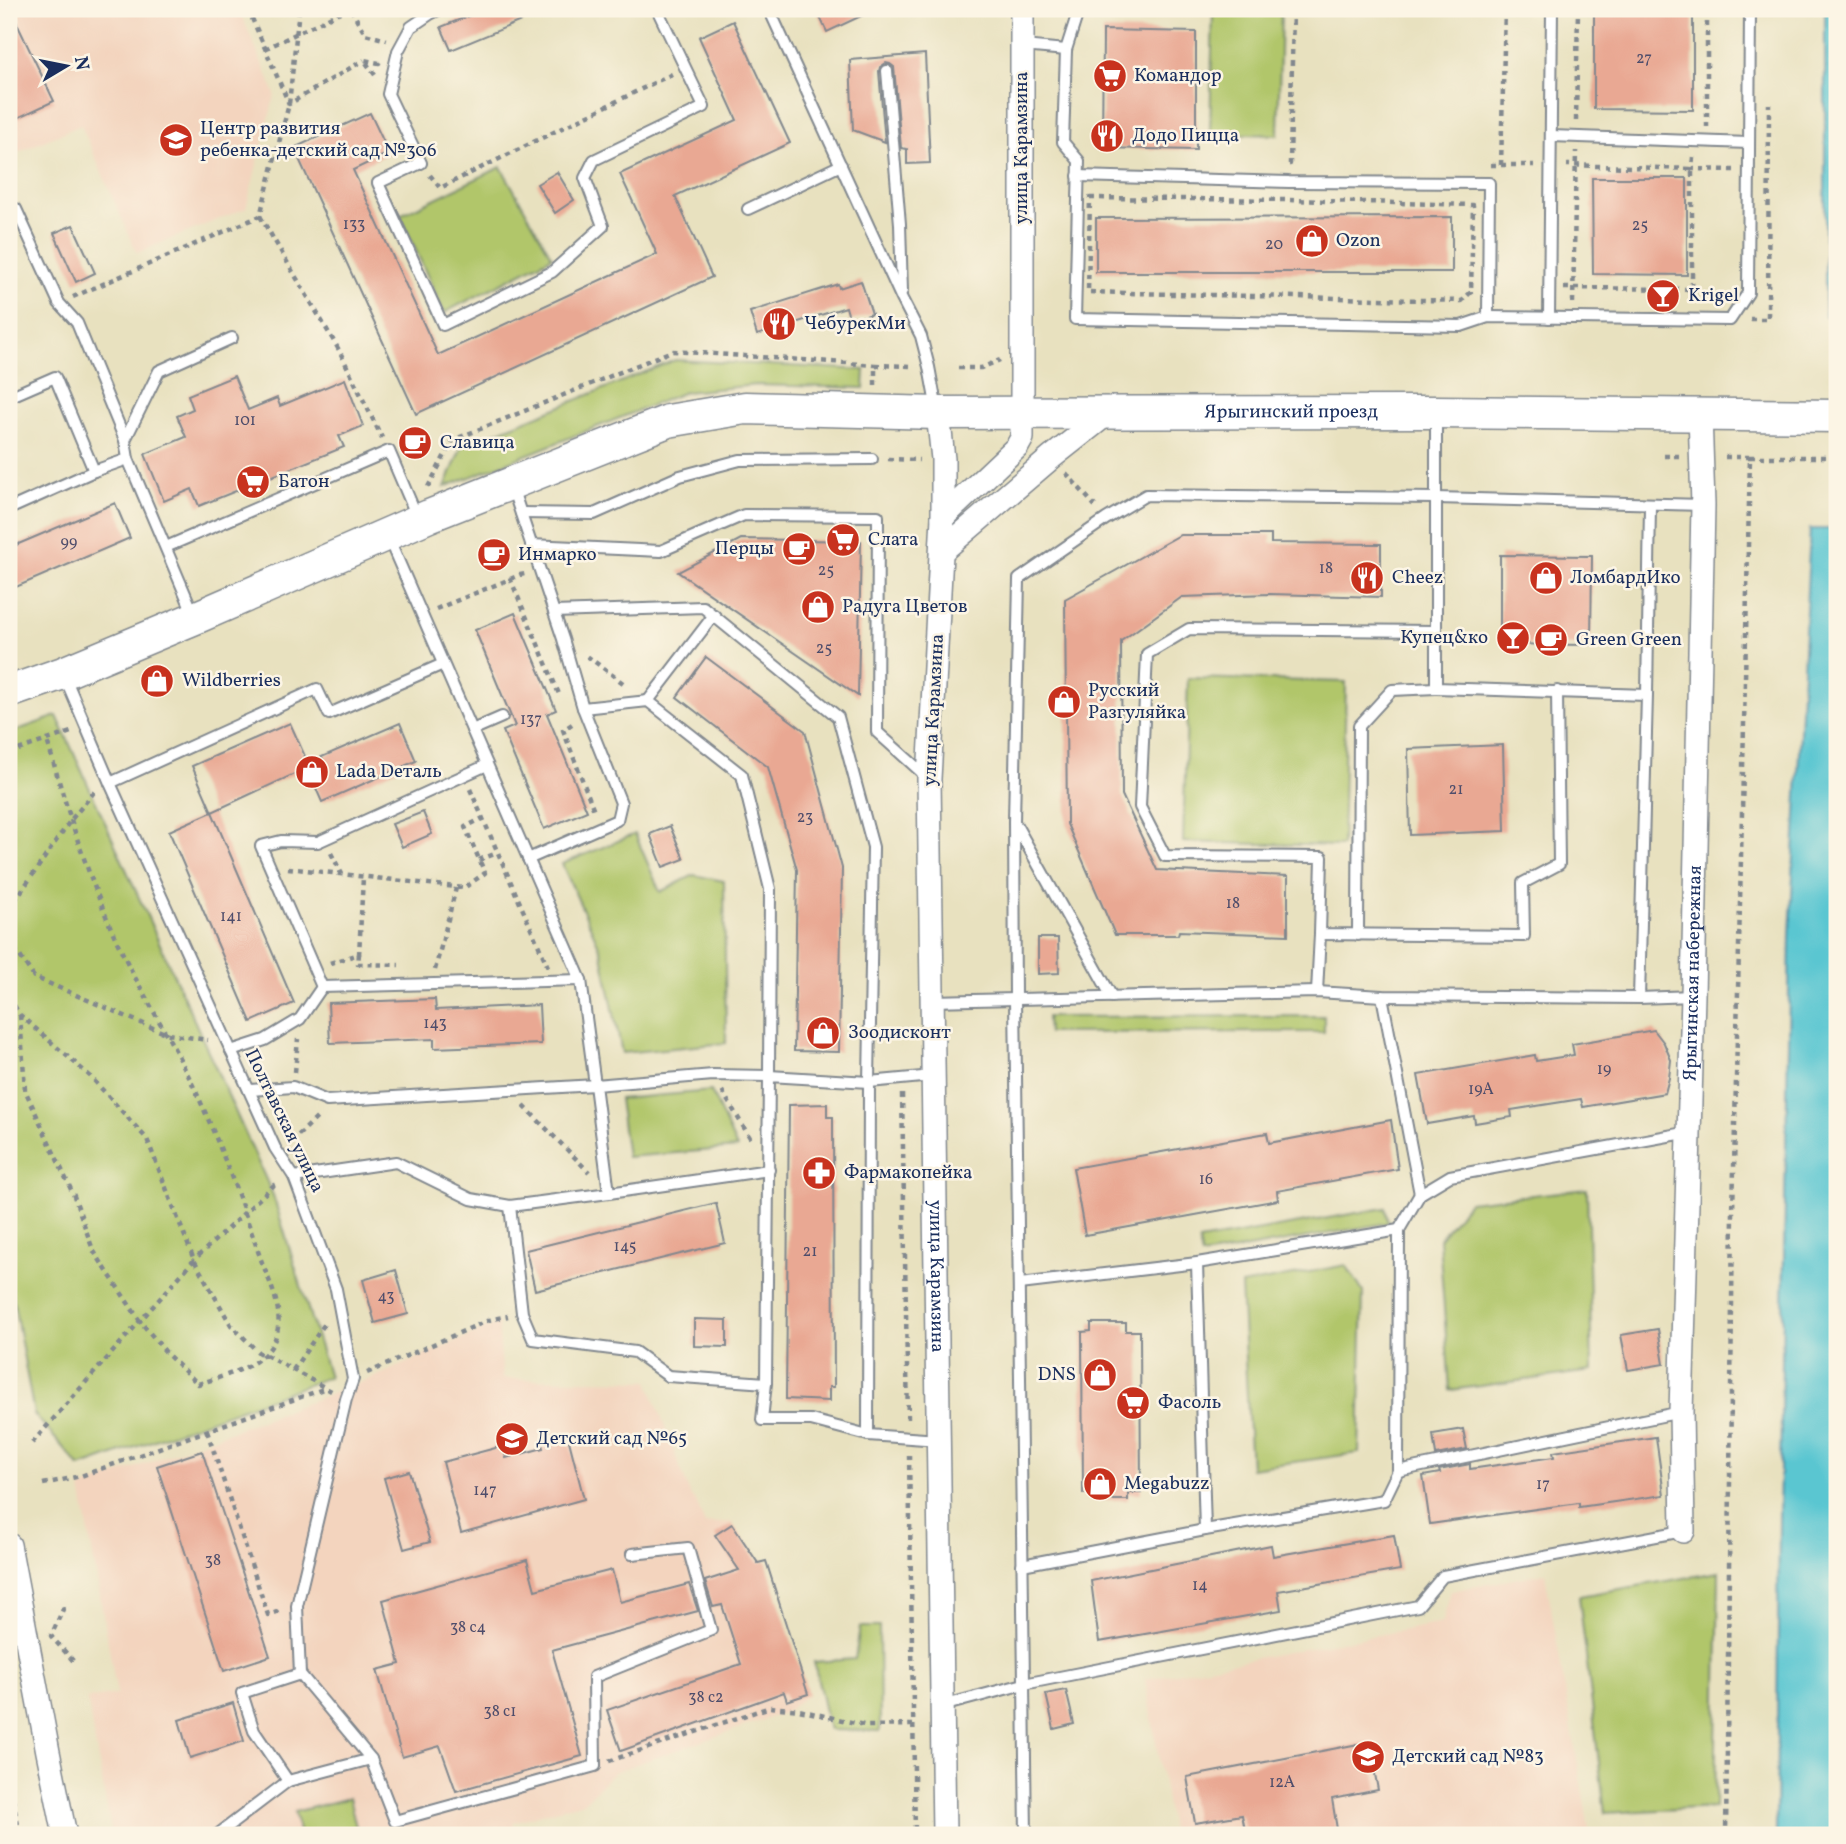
<svg xmlns="http://www.w3.org/2000/svg" width="1846" height="1844" viewBox="0 0 1846 1844" font-family="Vollkorn,serif">
  <style>
    .built { fill: #f3d4be }
    .green { fill: #b1c66a; stroke: #667a64; stroke-width: 2 }
    .water { fill: #5ac6d1; stroke: #3a7a98; stroke-width: 2 }
    .building { fill: #e9a893 }
    .lines { fill: none; stroke-linecap: round; stroke-linejoin: round }
    .lane-casing { stroke: #82888e; stroke-width: 14 }
    .street-casing { stroke: #82888e; stroke-width: 26 }
    .secondary-casing { stroke: #82888e; stroke-width: 35 }
    .path { stroke: #82888e; stroke-width: 4.5; stroke-dasharray: 5 5; stroke-linecap: butt }
    .lane { stroke: #fff; stroke-width: 10 }
    .street { stroke: #fff; stroke-width: 23 }
    .secondary { stroke: #fff; stroke-width: 32 }
    .labels { text-anchor: middle; dominant-baseline: central; stroke-width: 5; stroke-linejoin: round; paint-order: stroke }
    .number-label { font-size: 16px; fill: #4e4d6b }
    .poi-label { font-size: 19px; fill: #1b2f5e; stroke: #fcf5e5; text-anchor: start }
    .street-label { font-size: 19px; fill: #1b2f5e; stroke: #fcf5e5 }
  </style>
  <rect width="100%" height="100%" fill="#fcf5e5"/>
  <filter id="ink" filterUnits="userSpaceOnUse"><feTurbulence type="fractalNoise" baseFrequency=".0143" numOctaves="2"/><feDisplacementMap in="SourceGraphic" scale="14" xChannelSelector="R" yChannelSelector="G"/><feConvolveMatrix kernelMatrix="1 2 1 2 8 2 1 2 1" color-interpolation-filters="sRGB"/></filter>
  <filter id="wash" filterUnits="userSpaceOnUse"><feTurbulence type="fractalNoise" baseFrequency=".00686" numOctaves="4" result="noise"/><feDisplacementMap in="SourceGraphic" scale="28" xChannelSelector="R" yChannelSelector="G"/><feGaussianBlur stdDeviation="1.57" result="paint"/><feColorMatrix in="noise" values="0 0 0 0 0 0 0 0 0 0 0 0 0 0 0 0 0 1.4 0 .05"/><feComposite in="paint" operator="in"/></filter>
  <g filter="url(#wash)">
    <rect width="100%" height="100%" fill="#e8e1bf"/>
    <g class="built">
      <polygon points="9,9 239,9 275,94 246,208 137,253 81,125 9,156"/>
      <polygon points="498,1323 503,1379 648,1381 691,1497 696,1501 705,1524 731,1522 761,1562 766,1561 808,1694 786,1712 614,1772 584,1802 513,1822 517,1835 112,1835 87,1699 117,1694 81,1488 370,1379"/>
      <polygon points="1545,1573 1590,1835 1172,1835 1145,1679 1442,1623 1451,1591"/>
    </g>
    <g class="green">
      <polygon points="1213,9 1281,9 1278,135 1210,133"/>
      <polygon points="501,167 552,257 444,313 400,215"/>
      <polygon points="675,360 865,370 864,388 756,385 685,392 445,487 462,446"/>
      <polygon points="1188,678 1346,682 1342,846 1183,842"/>
      <polygon points="57,716 273,1195 329,1377 80,1467 34,1414 9,1276 9,733"/>
      <polygon points="635,834 660,892 694,875 724,881 726,1043 622,1053 601,950 562,864"/>
      <polygon points="1324,1016 1324,1032 1048,1033 1047,1017"/>
      <polygon points="711,1091 737,1148 627,1157 619,1099"/>
      <polygon points="1587,1189 1592,1371 1450,1390 1439,1239 1469,1202"/>
      <polygon points="1385,1208 1388,1223 1202,1256 1199,1241"/>
      <polygon points="1346,1265 1363,1292 1359,1453 1251,1468 1241,1285"/>
      <polygon points="1719,1572 1715,1807 1605,1813 1579,1596"/>
      <polygon points="860,1627 879,1627 880,1731 829,1730 814,1662 855,1659"/>
      <polygon points="349,1798 358,1835 300,1835 294,1812"/>
    </g>
    <g class="water">
      <polygon points="1825,9 1837,9 1837,316 1825,317"/>
      <polygon points="1810,529 1837,529 1837,1835 1776,1835 1779,1523 1790,936"/>
    </g>
    <g id="blocks">
      <g class="building">
        <polygon points="9,9 10,9 54,101 9,122"/>
        <polygon points="486,9 550,9 451,50 441,27"/>
        <polygon points="816,9 876,9 827,32"/>
        <polygon points="1594,9 1693,9 1693,110 1594,109"/>
        <polygon points="733,21 790,143 675,196 712,277 416,414 294,148 370,113 389,153 353,170 438,355 657,254 620,174 737,120 699,37"/>
        <polygon points="1103,30 1196,32 1196,150 1102,148"/>
        <polygon points="925,54 930,163 907,164 907,149 901,148 894,67 890,64 886,63 880,67 879,71 885,142 853,130 850,60"/>
        <polygon points="557,172 574,200 555,213 537,184"/>
        <polygon points="1592,178 1687,178 1687,275 1593,274"/>
        <polygon points="1452,217 1452,272 1096,272 1096,218"/>
        <polygon points="73,225 95,273 76,282 54,233"/>
        <polygon points="861,281 872,314 850,321 846,307 757,335 750,312 838,284 839,288"/>
        <polygon points="234,376 248,410 277,398 280,406 345,379 363,426 339,436 344,447 199,506 192,489 164,501 145,454 186,437 177,416 193,409 188,395"/>
        <polygon points="115,503 130,538 9,590 9,548"/>
        <polygon points="1180,535 1271,535 1271,543 1381,544 1381,597 1270,594 1182,597 1121,641 1122,795 1157,870 1288,876 1288,935 1179,931 1178,935 1115,935 1067,824 1065,599"/>
        <polygon points="741,539 861,541 858,696 678,572"/>
        <polygon points="1500,555 1592,556 1591,645 1500,644"/>
        <polygon points="515,613 556,710 547,714 587,811 544,829 503,731 515,726 475,630"/>
        <polygon points="706,657 805,731 842,868 839,1052 794,1051 797,870 768,767 677,697"/>
        <polygon points="290,723 308,763 400,723 416,761 322,802 307,768 212,812 294,1003 251,1022 169,831 212,812 192,766"/>
        <polygon points="1503,745 1505,831 1410,835 1408,749"/>
        <polygon points="423,812 432,834 402,847 392,824"/>
        <polygon points="670,826 684,859 663,867 650,834"/>
        <polygon points="1038,938 1058,938 1059,973 1038,974"/>
        <polygon points="435,999 436,1010 539,1005 541,1044 434,1048 434,1039 330,1043 328,1003"/>
        <polygon points="1654,1030 1664,1043 1671,1060 1669,1078 1665,1093 1583,1107 1581,1099 1511,1110 1512,1117 1475,1123 1474,1116 1427,1124 1418,1075 1535,1055 1536,1061 1574,1055 1572,1044"/>
        <polygon points="827,1104 827,1117 833,1117 834,1387 829,1387 829,1401 786,1399 789,1105"/>
        <polygon points="1391,1120 1398,1169 1277,1191 1278,1200 1085,1235 1073,1168 1267,1133 1269,1143"/>
        <polygon points="716,1203 725,1243 535,1290 526,1250"/>
        <polygon points="396,1270 408,1314 375,1323 363,1280"/>
        <polygon points="694,1319 727,1320 727,1347 694,1346"/>
        <polygon points="1091,1323 1126,1323 1126,1331 1140,1331 1141,1493 1128,1493 1128,1500 1093,1500 1093,1493 1083,1494 1082,1332 1091,1331"/>
        <polygon points="1658,1329 1664,1364 1628,1370 1621,1335"/>
        <polygon points="1463,1429 1467,1449 1436,1455 1433,1434"/>
        <polygon points="567,1433 584,1499 461,1533 443,1462 503,1446 506,1458 543,1448 541,1440"/>
        <polygon points="1656,1437 1664,1495 1579,1507 1579,1503 1430,1524 1423,1476 1440,1473 1439,1470 1470,1464 1470,1469 1554,1457 1553,1452"/>
        <polygon points="202,1451 270,1656 224,1671 157,1466"/>
        <polygon points="409,1471 430,1542 404,1549 384,1478"/>
        <polygon points="732,1524 758,1563 766,1561 808,1694 787,1701 784,1692 621,1751 607,1710 741,1664 722,1605 713,1607 705,1581 739,1570 715,1535"/>
        <polygon points="1394,1535 1400,1570 1278,1591 1281,1610 1099,1642 1091,1581 1271,1545 1273,1556"/>
        <polygon points="527,1560 535,1590 612,1570 620,1602 689,1584 698,1611 552,1650 582,1756 456,1791 440,1746 402,1757 377,1670 400,1664 383,1600"/>
        <polygon points="1066,1690 1074,1724 1054,1729 1046,1694"/>
        <polygon points="233,1703 244,1741 190,1758 179,1720"/>
        <polygon points="1369,1742 1378,1790 1332,1799 1338,1835 1246,1835 1242,1815 1195,1823 1187,1777"/>
      </g>
    </g>
  </g>
  <g filter="url(#ink)">
    <use href="#blocks" fill-opacity="0" stroke="#82888e" stroke-width="2"/>
    <g class="lines">
      <g class="lane-casing">
        <g id="lane">
          <polyline points="440,9 430,14 411,27 398,51 388,94 421,163 378,183 443,325 552,272 603,226 585,178 594,160 704,107 657,9"/>
          <polyline points="769,9 902,299 921,336 929,367 937,410"/>
          <polyline points="1079,9 1066,50 1063,142 1079,161 1075,319 1461,326 1488,317 1730,320 1748,293 1750,9"/>
          <polyline points="1023,46 1066,50"/>
          <polyline points="887,71 900,224 902,291"/>
          <polyline points="1551,136 1749,143"/>
          <polyline points="1078,176 1289,182 1489,183 1488,317"/>
          <polyline points="748,209 841,165"/>
          <polyline points="9,210 16,209 59,303 77,323 125,440 128,459 194,615"/>
          <polyline points="1549,318 1552,9"/>
          <polyline points="9,397 55,377 94,471"/>
          <polyline points="1436,416 1436,688 1647,695"/>
          <polyline points="125,440 159,371 232,338"/>
          <polyline points="512,487 563,639 583,708 621,803 617,820 528,859"/>
          <polyline points="9,509 94,471 128,459"/>
          <polyline points="521,513 594,514 680,476 740,460 872,459"/>
          <polyline points="531,545 661,551 744,515 878,516 877,732 927,777"/>
          <polyline points="166,547 389,451 418,519"/>
          <polyline points="554,612 703,607 838,717 873,847 869,1082 868,1435"/>
          <polyline points="1436,631 1189,629 1147,654 1140,807 1165,856 1322,857 1320,934 1524,936 1523,883 1559,864 1557,691"/>
          <polyline points="64,675 110,783 275,1148 294,1177 336,1289 353,1379 346,1399 297,1606 300,1674 371,1759 395,1821 595,1766 594,1677 711,1630 688,1548 632,1554"/>
          <polyline points="648,701 714,615"/>
          <polyline points="583,708 648,701 742,775 770,889 769,1076 713,1075 595,1085 609,1193 510,1206 522,1313 533,1339 635,1352 668,1376 766,1383"/>
          <polyline points="472,730 502,717"/>
          <polyline points="110,783 317,689 329,714 443,664"/>
          <polyline points="1016,825 1112,997"/>
          <polyline points="1358,935 1359,726 1392,690 1436,688"/>
          <polyline points="322,987 261,846 281,841 318,842 487,765"/>
          <polyline points="322,987 581,980"/>
          <polyline points="1317,992 1320,934"/>
          <polyline points="1382,996 1420,1194"/>
          <polyline points="1639,998 1647,695 1650,505"/>
          <polyline points="932,1001 1317,992 1382,996 1639,998 1693,996"/>
          <polyline points="231,1051 265,1040 300,1019 322,987"/>
          <polyline points="933,1076 869,1082 769,1076 766,1383 762,1420 811,1420 868,1435 939,1440"/>
          <polyline points="250,1090 293,1087 327,1101 595,1085 581,980 388,537"/>
          <polyline points="294,1177 396,1162 471,1199 510,1206"/>
          <polyline points="609,1193 769,1170"/>
          <polyline points="1197,1263 1205,1530"/>
          <polyline points="1020,1284 1197,1263 1399,1230"/>
          <polyline points="1398,1471 1681,1412"/>
          <polyline points="1022,1565 1205,1530 1384,1500 1398,1471 1399,1230 1420,1194 1450,1176 1690,1132"/>
          <polyline points="942,1706 1024,1684 1418,1606 1443,1576 1683,1531"/>
          <polyline points="288,1781 254,1731 242,1693 300,1674"/>
          <polyline points="217,1835 288,1781 371,1759"/>
          <polyline points="1026,1835 1015,999 1014,822 1019,579 1106,519 1146,495 1436,498 1703,505"/>
        </g>
      </g>
      <g class="street-casing">
        <g id="street">
          <path id="s1" d="M 938,413 L 943,459 L 943,517 L 929,779 L 944,1835"/>
          <polyline points="943,517 1017,447 1022,438 1022,9"/>
          <polyline points="942,551 1052,457 1109,412"/>
          <path id="s2" d="M 1683,1531 L 1681,1412 L 1693,996 L 1703,505 L 1700,414"/>
          <polyline points="9,1545 48,1752 65,1835"/>
        </g>
      </g>
      <g class="secondary-casing">
        <g id="secondary">
          <path id="s3" d="M 9,692 L 63,673 L 195,618 L 429,516 L 668,421 L 745,408 L 938,413 L 1436,412 L 1837,416"/>
        </g>
      </g>
      <g class="path">
        <polyline points="248,9 289,104 364,60"/>
        <polyline points="351,9 365,34 387,40"/>
        <polyline points="265,49 346,9"/>
        <polyline points="375,75 364,60 379,63 380,61"/>
        <polyline points="1576,121 1578,9"/>
        <polyline points="1707,127 1707,9"/>
        <polyline points="1693,157 1692,169 1734,170"/>
        <polyline points="1289,164 1290,164 1293,9"/>
        <polyline points="1491,165 1501,165 1505,9"/>
        <polyline points="1501,165 1534,165"/>
        <polyline points="430,175 440,188 672,74"/>
        <polygon points="1090,198 1288,200 1473,205 1471,292 1462,301 1088,292"/>
        <polyline points="260,216 339,350 382,438"/>
        <polyline points="1564,288 1692,289 1692,169 1567,165"/>
        <polyline points="73,297 260,216 289,104 299,9"/>
        <polyline points="1573,303 1576,151"/>
        <polyline points="1750,319 1768,319 1769,104"/>
        <polyline points="958,368 981,368 1000,360"/>
        <polyline points="875,385 875,365 911,366"/>
        <polyline points="1664,456 1681,456"/>
        <polyline points="1725,457 1750,457 1733,1213 1726,1835"/>
        <polyline points="1750,457 1837,457"/>
        <polyline points="888,459 919,460"/>
        <polyline points="1066,473 1095,506"/>
        <polyline points="428,487 453,440 672,351 875,365"/>
        <polyline points="510,578 559,694"/>
        <polyline points="436,609 520,575 525,574"/>
        <polyline points="587,656 627,686"/>
        <polyline points="572,724 563,730 595,813"/>
        <polyline points="9,753 71,732"/>
        <polyline points="470,789 548,967"/>
        <polyline points="331,853 342,874"/>
        <polyline points="479,860 497,853"/>
        <polyline points="288,868 464,888 485,873 465,827 483,818"/>
        <polyline points="9,909 70,821 95,791"/>
        <polyline points="9,940 34,977 167,1034 208,1040"/>
        <polyline points="359,955 363,877"/>
        <polyline points="330,963 359,954 358,964 399,965"/>
        <polyline points="435,970 456,888"/>
        <polyline points="9,997 20,1015 90,1076 147,1139 194,1260 231,1325 259,1353 264,1354 333,1392"/>
        <path d="M 20,1015 L 25,1090 L 74,1196 L 93,1250 L 140,1321 L 169,1356 L 198,1384 C 224,1376 267,1366 276,1336 C 285,1309 268,1280 259,1254 C 241,1201 221,1147 198,1096 C 170,1034 131,979 106,916 C 82,858 64,800 47,740"/>
        <polyline points="295,1072 298,1039"/>
        <polyline points="722,1091 752,1141"/>
        <polyline points="902,1094 908,1421"/>
        <polyline points="524,1106 589,1172"/>
        <polyline points="291,1142 320,1115"/>
        <polyline points="293,1370 326,1322"/>
        <polyline points="367,1373 489,1320 508,1316"/>
        <polyline points="207,1431 268,1615 283,1610"/>
        <polyline points="32,1443 194,1260 274,1185 279,1183"/>
        <polyline points="909,1455 915,1835"/>
        <polyline points="43,1484 81,1476 326,1388"/>
        <polyline points="64,1607 51,1636 75,1663"/>
        <polyline points="609,1761 770,1707 799,1710 868,1726 913,1725"/>
        <polyline points="9,1780 20,1835"/>
      </g>
      <use href="#lane" class="lane"/>
      <use href="#street" class="street"/>
      <use href="#secondary" class="secondary"/>
    </g>
  </g>
  <defs>
    <g id="supermarket-disc" transform="scale(1.75)"><circle r="9.5" fill="#c8321e" stroke="#fcf5e5"/><path d="M-6-5.5h2.5l.6 2H6L4.5 2H-2.5L-4.4-4H-6ZM-1.5 3.2a1.3 1.3 0 1 0 .1 0ZM3 3.2a1.3 1.3 0 1 0 .1 0Z" fill="#fff"/></g>
    <g id="restaurant-disc" transform="scale(1.75)"><circle r="9.5" fill="#c8321e" stroke="#fcf5e5"/><path d="M-5-6h1v4h1v-4h1v4h1v-4h1v5L-1.5 .5V6h-2V.5L-5-1ZM5-6V6H3V1.5H1.5Q1.5-4 5-6Z" fill="#fff"/></g>
    <g id="school-disc" transform="scale(1.75)"><circle r="9.5" fill="#c8321e" stroke="#fcf5e5"/><path d="M0-5L7-2L0 1L-7-2ZM-4 1L0 2.5L4 1V4Q0 6-4 4Z" fill="#fff"/></g>
    <g id="shop-disc" transform="scale(1.75)"><circle r="9.5" fill="#c8321e" stroke="#fcf5e5"/><path d="M-5-2.5h2.3a2.7 3.5 0 0 1 5.4 0H5L5.5 6h-11ZM-1.5-2.5h3a1.5 2.3 0 0 0-3 0Z" fill="#fff"/></g>
    <g id="bar-disc" transform="scale(1.75)"><circle r="9.5" fill="#c8321e" stroke="#fcf5e5"/><path d="M-6-5H6L.8 .8V4.5H3.5V6h-7V4.5H-.8V.8Z" fill="#fff"/></g>
    <g id="cafe-disc" transform="scale(1.75)"><circle r="9.5" fill="#c8321e" stroke="#fcf5e5"/><path d="M-5.5-4.5H6V0H3Q3 3.5 0 3.5H-2.5Q-5.5 3.5-5.5 0ZM3-3.2v2h1.7v-2ZM-6 4.5H4V6H-6Z" fill="#fff"/></g>
    <g id="pharmacy-disc" transform="scale(1.75)"><circle r="9.5" fill="#c8321e" stroke="#fcf5e5"/><path d="M-2-6h4v4h4v4h-4v4h-4v-4h-4v-4h4Z" fill="#fff"/></g>
  </defs>
  <g fill-rule="evenodd">
    <use href="#supermarket-disc" x="1110" y="76"/>
    <use href="#restaurant-disc" x="1107" y="136"/>
    <use href="#school-disc" x="176" y="140"/>
    <use href="#shop-disc" x="1312" y="241"/>
    <use href="#bar-disc" x="1663" y="296"/>
    <use href="#restaurant-disc" x="779" y="324"/>
    <use href="#cafe-disc" x="415" y="443"/>
    <use href="#supermarket-disc" x="253" y="482"/>
    <use href="#supermarket-disc" x="843" y="540"/>
    <use href="#cafe-disc" x="799" y="549"/>
    <use href="#cafe-disc" x="494" y="555"/>
    <use href="#restaurant-disc" x="1367" y="578"/>
    <use href="#shop-disc" x="1546" y="578"/>
    <use href="#shop-disc" x="818" y="607"/>
    <use href="#bar-disc" x="1513" y="638"/>
    <use href="#cafe-disc" x="1551" y="640"/>
    <use href="#shop-disc" x="157" y="681"/>
    <use href="#shop-disc" x="1064" y="702"/>
    <use href="#shop-disc" x="312" y="772"/>
    <use href="#shop-disc" x="823" y="1033"/>
    <use href="#pharmacy-disc" x="819" y="1173"/>
    <use href="#shop-disc" x="1100" y="1375"/>
    <use href="#supermarket-disc" x="1133" y="1403"/>
    <use href="#school-disc" x="512" y="1439"/>
    <use href="#shop-disc" x="1100" y="1484"/>
    <use href="#school-disc" x="1368" y="1757"/>
  </g>
  <g class="labels">
    <g class="number-label">
      <text x="1644" y="59">27</text>
      <text x="354" y="225">133</text>
      <text x="1640" y="226">25</text>
      <text x="1274" y="245">20</text>
      <text x="245" y="421">101</text>
      <text x="69" y="543">99</text>
      <text x="1326" y="569">18</text>
      <text x="826" y="571">25</text>
      <text x="824" y="649">25</text>
      <text x="531" y="720">137</text>
      <text x="1456" y="790">21</text>
      <text x="805" y="818">23</text>
      <text x="1233" y="904">18</text>
      <text x="231" y="917">141</text>
      <text x="435" y="1024">143</text>
      <text x="1604" y="1070">19</text>
      <text x="1481" y="1090">19А</text>
      <text x="1206" y="1180">16</text>
      <text x="625" y="1247">145</text>
      <text x="810" y="1252">21</text>
      <text x="386" y="1297">43</text>
      <text x="1543" y="1485">17</text>
      <text x="485" y="1491">147</text>
      <text x="213" y="1561">38</text>
      <text x="1200" y="1586">14</text>
      <text x="468" y="1628">38 с4</text>
      <text x="706" y="1698">38 с2</text>
      <text x="500" y="1712">38 с1</text>
      <text x="1282" y="1783">12А</text>
    </g>
    <g class="poi-label">
      <text x="1134" y="76">Командор</text>
      <text x="200" y="129">Центр развития<tspan x="200" dy="22">ребенка-детский сад №306</tspan></text>
      <text x="1132" y="136">Додо Пицца</text>
      <text x="1336" y="241">Ozon</text>
      <text x="1688" y="296">Krigel</text>
      <text x="804" y="324">ЧебурекМи</text>
      <text x="440" y="443">Славица</text>
      <text x="278" y="482">Батон</text>
      <text x="868" y="540">Слата</text>
      <text x="774" y="549" text-anchor="end">Перцы</text>
      <text x="518" y="555">Инмарко</text>
      <text x="1392" y="578">Cheez</text>
      <text x="1570" y="578">ЛомбардИко</text>
      <text x="842" y="607">Радуга Цветов</text>
      <text x="1488" y="638" text-anchor="end">Купец&amp;ко</text>
      <text x="1576" y="640">Green Green</text>
      <text x="182" y="681">Wildberries</text>
      <text x="1088" y="691">Русский<tspan x="1088" dy="22">Разгуляйка</tspan></text>
      <text x="336" y="772">Lada Dеталь</text>
      <text x="848" y="1033">Зоодисконт</text>
      <text x="844" y="1173">Фармакопейка</text>
      <text x="1076" y="1375" text-anchor="end">DNS</text>
      <text x="1158" y="1403">Фасоль</text>
      <text x="536" y="1439">Детский сад №65</text>
      <text x="1124" y="1484">Megabuzz</text>
      <text x="1392" y="1757">Детский сад №83</text>
    </g>
    <g class="street-label">
      <text transform="translate(1022 148) rotate(-90)">улица Карамзина</text>
      <text stroke="none"><textPath href="#s3" startOffset="1337">Ярыгинский проезд</textPath></text>
      <text transform="translate(934 710) rotate(-87)">улица Карамзина</text>
      <text stroke="none"><textPath href="#s2" startOffset="558">Ярыгинская набережная</textPath></text>
      <text transform="translate(284 1121) rotate(64)">Полтавская улица</text>
      <text stroke="none"><textPath href="#s1" startOffset="864">улица Карамзина</textPath></text>
    </g>
  </g>
  <rect width="1846" height="1844" fill="none" stroke="#fcf5e5" stroke-width="35"/>
  <g transform="translate(66 66) rotate(80)" stroke="#fcf5e5" stroke-width="5" paint-order="stroke">
  <path d="M0-5L12 26L0 18L-12 26Z" fill="#1b2f5e"/>
  <text y="-10" font-size="19" font-weight="bold" text-anchor="middle" fill="#1b2f5e">N</text>
  </g>
</svg>
